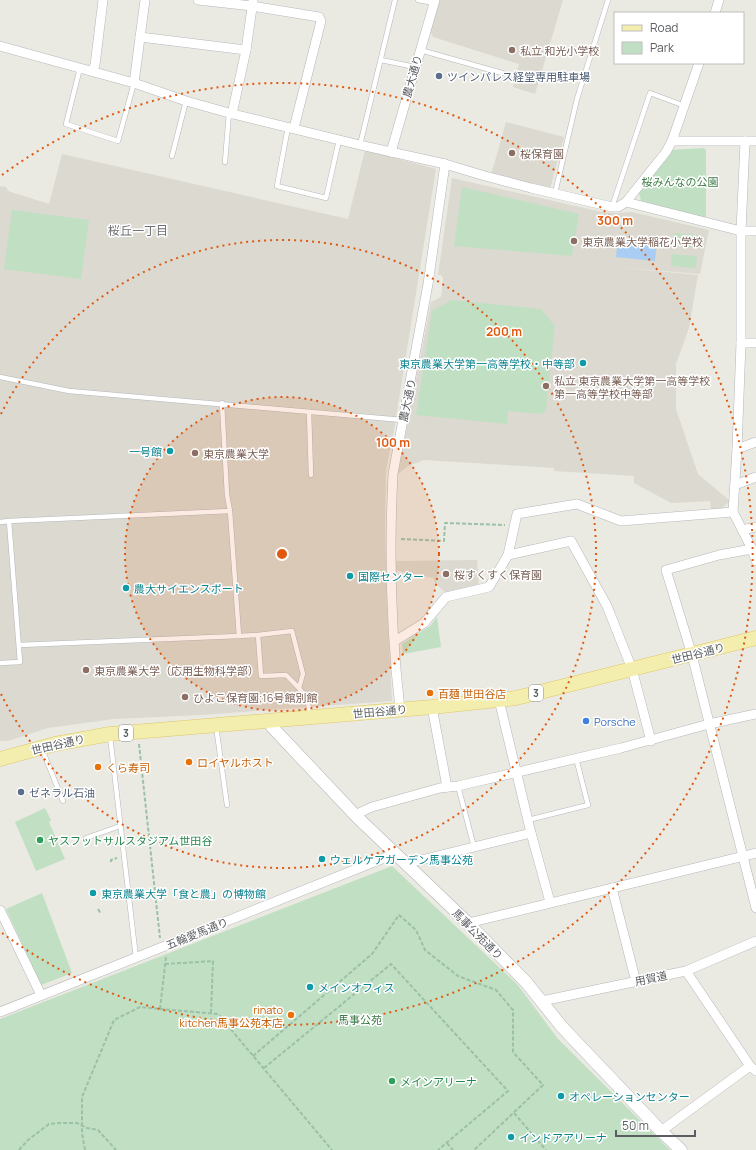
<svg xmlns="http://www.w3.org/2000/svg" width="756" height="1150" viewBox="0 0 756 1150" font-family="Manrope,'Noto Sans JP',sans-serif">
  <style>
    .education { fill: #dbd9d0 }
    .green { fill: #c1e0c3 }
    .water { fill: #aacef3 }
    .lines { fill: none; stroke-linecap: round; stroke-linejoin: round }
    .lane-casing { stroke: #b4b7bb; stroke-width: 5.5 }
    .street-casing { stroke: #b4b7bb; stroke-width: 10 }
    .secondary-casing { stroke: #b3b6ba; stroke-width: 13 }
    .primary-casing { stroke: #dec668; stroke-width: 15 }
    .path { stroke: #9bc0a8; stroke-width: 2; stroke-dasharray: 4 2; stroke-linecap: butt }
    .lane { stroke: #fff; stroke-width: 4.5 }
    .street { stroke: #fff; stroke-width: 9 }
    .secondary { stroke: #fff; stroke-width: 12 }
    .primary { stroke: #f4eeae; stroke-width: 14 }
    .ring { fill: none; stroke: #e15910; stroke-width: 2; stroke-dasharray: 2 4 }
    .education-dot { fill: #8d6e63; stroke: #fff; stroke-width: 1.5 }
    .service-dot { fill: #5c6f8a; stroke: #fff; stroke-width: 1.5 }
    .culture-dot { fill: #0f9aa8; stroke: #fff; stroke-width: 1.5 }
    .food-dot { fill: #e8710a; stroke: #fff; stroke-width: 1.5 }
    .shop-dot { fill: #3f7fe0; stroke: #fff; stroke-width: 1.5 }
    .leisure-dot { fill: #2e9e5b; stroke: #fff; stroke-width: 1.5 }
    .labels { text-anchor: middle; dominant-baseline: central; stroke-width: 3; stroke-linejoin: round; paint-order: stroke }
    .shield { fill: #fff; stroke: #8c8e90; stroke-width: 1 }
    .shield-label { font-size: 10px; font-weight: bold; fill: #5a5d61 }
    .education-label { font-size: 11px; fill: #785e54; stroke: #fff; text-anchor: start }
    .street-label { font-size: 11px; fill: #5a5d61; stroke: #fff }
    .service-label { font-size: 11px; fill: #4e5e75; stroke: #fff; text-anchor: start }
    .park-label { font-size: 11px; fill: #3e7c46; stroke: #fff }
    .culture-label { font-size: 11px; fill: #0d838f; stroke: #fff; text-anchor: start }
    .food-label { font-size: 11px; fill: #c56008; stroke: #fff; text-anchor: start }
    .shop-label { font-size: 11px; fill: #366cbe; stroke: #fff; text-anchor: start }
    .leisure-label { font-size: 11px; fill: #27864d; stroke: #fff; text-anchor: start }
    .neighbourhood-label { font-size: 12px; fill: #6b6e73; stroke: #fff }
    .centre { fill: #e15910; stroke: #fff; stroke-width: 2 }
    .ring-label { font-size: 12px; text-anchor: middle; font-weight: bold; fill: #e15910; stroke: #fff; stroke-width: 3; stroke-linejoin: round; paint-order: stroke }
  </style>
  <rect width="100%" height="100%" fill="#ebeae2"/>
  <g class="education">
    <polygon points="438,0 563,0 535,94 513,87 519,64 433,37 429,28"/>
    <polygon points="506,122 564,137 550,189 491,175"/>
    <polygon points="365,150 436,169 393,436 386,470 385,522 387,605 392,701 201,715 114,719 48,728 8,741 0,741 0,186 6,187 8,191 49,204 62,154 348,219"/>
    <polygon points="452,178 602,212 617,213 632,212 709,230 700,274 615,267 698,275 689,328 676,364 676,409 698,474 730,501 721,509 711,510 710,501 671,503 634,483 634,476 554,471 554,468 424,460 408,466 398,474 431,302 441,297 443,278 441,275 438,275"/>
    <polygon points="477,560 479,587 446,593 437,585 433,578 394,570 394,561"/>
  </g>
  <g class="green">
    <polygon points="704,148 706,150 706,218 641,201 639,193 669,150"/>
    <polygon points="462,187 579,214 572,256 454,246"/>
    <polygon points="12,210 89,220 81,279 4,269"/>
    <polygon points="674,233 698,235 697,248 673,245"/>
    <polygon points="672,254 697,256 696,268 671,266"/>
    <polygon points="451,300 541,309 555,326 546,409 542,414 508,411 507,424 416,415 432,311"/>
    <polygon points="437,617 441,647 403,654 402,644 430,626"/>
    <polygon points="45,808 51,820 49,822 65,859 36,871 15,822"/>
    <polygon points="392,866 517,984 558,1039 670,1150 0,1150 0,1019"/>
    <polygon points="42,893 72,973 41,985 6,909"/>
  </g>
  <polygon class="water" points="618,238 657,242 655,261 616,257"/>
  <g class="lines">
    <g class="lane-casing">
      <g id="lane">
        <polyline points="418,0 434,3"/>
        <polyline points="420,50 502,73"/>
        <polyline points="381,60 415,67"/>
        <polyline points="80,68 66,124 118,141 134,83"/>
        <polyline points="288,127 277,186 326,198 339,140"/>
        <polyline points="360,145 395,0"/>
        <polyline points="172,156 186,101"/>
        <polyline points="225,162 229,113"/>
        <polyline points="555,193 577,99 608,0"/>
        <polyline points="612,207 650,93 685,106"/>
        <polyline points="0,377 69,391 403,420"/>
        <path d="M 222,403 L 227,495 L 230,511 L 239,636 L 258,635 L 261,676 L 286,675 C 300,689 309,695 310,716"/>
        <polyline points="309,412 311,475"/>
        <polyline points="9,521 230,511"/>
        <polyline points="0,522 9,521 20,662 0,663"/>
        <polyline points="258,635 292,631 303,674 299,688"/>
        <polyline points="19,645 239,636"/>
        <polyline points="216,726 227,805"/>
        <polyline points="110,736 136,958"/>
        <polyline points="42,749 63,801"/>
        <polyline points="458,786 474,847"/>
        <polyline points="528,820 588,805 576,758"/>
        <polyline points="86,838 120,826"/>
      </g>
    </g>
    <g class="street-casing">
      <g id="street">
        <polyline points="198,0 252,6 319,17 321,21 294,128"/>
        <polyline points="715,13 719,0"/>
        <polyline points="140,37 246,50"/>
        <polyline points="0,46 134,83 186,101 229,113 360,145 445,164 485,176 531,188 612,207 618,207 626,202 741,231 756,231"/>
        <polyline points="92,71 95,65 103,0"/>
        <polyline points="134,83 145,0"/>
        <polyline points="232,114 246,50 253,1"/>
        <polyline points="672,141 756,141"/>
        <polyline points="745,141 741,231 741,343 737,449 733,512 752,549 756,561"/>
        <polyline points="391,152 435,0"/>
        <polyline points="626,202 666,152 672,141 699,63"/>
        <polyline points="741,343 756,343"/>
        <polyline points="737,449 756,442"/>
        <polyline points="735,485 756,477"/>
        <polyline points="742,530 756,527"/>
        <polyline points="752,549 719,555 666,570 692,655 756,908"/>
        <polyline points="508,555 571,541 607,606 632,669 651,741"/>
        <polyline points="395,641 424,623 446,597 489,587 508,555 517,514 577,504 621,521 733,512"/>
        <polyline points="499,700 531,833 550,902"/>
        <polyline points="432,707 447,787"/>
        <path d="M 400,709 C 391,632 389,552 393,474 L 428,284 L 445,164"/>
        <polyline points="357,817 361,812 372,807 440,788 458,786 621,748 709,724 756,714"/>
        <polyline points="405,864 531,833"/>
        <polyline points="612,888 636,982"/>
        <polyline points="0,910 41,995"/>
        <polyline points="468,923 756,853"/>
        <polyline points="686,971 750,1066 756,1071"/>
        <polyline points="542,1001 686,971 756,941"/>
        <polyline points="0,1012 394,854"/>
        <polyline points="661,1131 750,1066"/>
      </g>
    </g>
    <g class="secondary-casing">
      <polyline id="secondary" points="272,721 272,727 357,817 468,923 526,982 562,1027 661,1131 681,1150"/>
    </g>
    <g class="primary-casing">
      <polyline id="primary" points="0,759 55,744 110,734 432,707 516,698 756,638"/>
    </g>
    <g class="path">
      <polyline points="401,539 444,541 445,523 505,525"/>
      <polyline points="139,744 160,938"/>
      <polyline points="111,862 111,860 117,858"/>
      <polyline points="98,909 101,914"/>
      <polyline points="165,964 213,961 211,1013"/>
      <polyline points="160,1009 218,1014 332,1150"/>
      <polyline points="253,1056 372,954 399,915 416,930 425,950 458,976 496,990 513,1010 513,1052 543,1085 474,1150"/>
      <polyline points="264,1068 391,964 508,1091 438,1150"/>
      <polyline points="514,1113 546,1150"/>
      <polyline points="447,1143 453,1150"/>
      <polyline points="19,1150 28,1140 49,1124 60,1123 77,1123 87,1128 98,1130 116,1150"/>
      <polyline points="85,1150 82,1133 82,1097 114,1020 140,1007 160,1009 166,957"/>
    </g>
    <use href="#lane" class="lane"/>
    <use href="#street" class="street"/>
    <use href="#secondary" class="secondary"/>
    <use href="#primary" class="primary"/>
  </g>
  <circle cx="282" cy="554" r="157" fill="#e15910" fill-opacity=".12"/>
  <g class="ring">
    <circle cx="282" cy="554" r="157"/>
    <path d="M1 414A314 314 0 1 1 1 694"/>
    <path d="M2 175A471 471 0 1 1 2 933"/>
  </g>
  <g class="education-dot">
    <circle cx="512" cy="50" r="4"/>
    <circle cx="512" cy="153" r="4"/>
    <circle cx="574" cy="241" r="4"/>
    <circle cx="546" cy="386" r="4"/>
    <circle cx="195" cy="453" r="4"/>
    <circle cx="446" cy="574" r="4"/>
    <circle cx="86" cy="670" r="4"/>
    <circle cx="185" cy="697" r="4"/>
  </g>
  <g class="service-dot">
    <circle cx="439" cy="76" r="4"/>
    <circle cx="21" cy="792" r="4"/>
  </g>
  <g class="culture-dot">
    <circle cx="583" cy="363" r="4"/>
    <circle cx="170" cy="451" r="4"/>
    <circle cx="350" cy="576" r="4"/>
    <circle cx="126" cy="588" r="4"/>
    <circle cx="322" cy="859" r="4"/>
    <circle cx="93" cy="893" r="4"/>
    <circle cx="310" cy="987" r="4"/>
    <circle cx="561" cy="1096" r="4"/>
    <circle cx="511" cy="1137" r="4"/>
  </g>
  <g class="food-dot">
    <circle cx="430" cy="693" r="4"/>
    <circle cx="189" cy="762" r="4"/>
    <circle cx="98" cy="767" r="4"/>
    <circle cx="291" cy="1015" r="4"/>
  </g>
  <circle class="shop-dot" cx="586" cy="721" r="4"/>
  <g class="leisure-dot">
    <circle cx="40" cy="840" r="4"/>
    <circle cx="392" cy="1081" r="4"/>
  </g>
  <g class="labels">
    <g class="shield">
      <rect x="529" y="685" width="14" height="16" rx="3"/>
      <rect x="119" y="725" width="14" height="16" rx="3"/>
    </g>
    <g class="shield-label">
      <text x="536" y="693">3</text>
      <text x="126" y="733">3</text>
    </g>
    <g class="education-label">
      <text x="520" y="50">私立 和光小学校</text>
      <text x="520" y="153">桜保育園</text>
      <text x="582" y="241">東京農業大学稲花小学校</text>
      <text x="554" y="380">私立 東京農業大学第一高等学校<tspan x="554" dy="13">第一高等学校中等部</tspan></text>
      <text x="203" y="453">東京農業大学</text>
      <text x="454" y="574">桜すくすく保育園</text>
      <text x="94" y="670">東京農業大学（応用生物科学部）</text>
      <text x="193" y="697">ひよこ保育園;16号館別館</text>
    </g>
    <g class="street-label">
      <text transform="translate(412 76) rotate(-74)">農大通り</text>
      <text transform="translate(407 400) rotate(-78)">農大通り</text>
      <text transform="translate(698 653) rotate(-14)">世田谷通り</text>
      <text transform="translate(380 711) rotate(-5)">世田谷通り</text>
      <text transform="translate(58 744) rotate(-13)">世田谷通り</text>
      <text transform="translate(197 933) rotate(-22)">五輪愛馬通り</text>
      <text transform="translate(478 934) rotate(45)">馬事公苑通り</text>
      <text transform="translate(651 978) rotate(-12)">用賀道</text>
    </g>
    <g class="service-label">
      <text x="447" y="76">ツインパレス経堂専用駐車場</text>
      <text x="29" y="792">ゼネラル石油</text>
    </g>
    <g class="park-label">
      <text x="680" y="181">桜みんなの公園</text>
      <text x="360" y="1019">馬事公苑</text>
    </g>
    <g class="culture-label">
      <text x="575" y="363" text-anchor="end">東京農業大学第一高等学校・中等部</text>
      <text x="162" y="451" text-anchor="end">一号館</text>
      <text x="358" y="576">国際センター</text>
      <text x="134" y="588">農大サイエンスポート</text>
      <text x="330" y="859">ウェルケアガーデン馬事公苑</text>
      <text x="101" y="893">東京農業大学「食と農」の博物館</text>
      <text x="318" y="987">メインオフィス</text>
      <text x="569" y="1096">オペレーションセンター</text>
      <text x="519" y="1137">インドアアリーナ</text>
    </g>
    <g class="food-label">
      <text x="438" y="693">百麺 世田谷店</text>
      <text x="197" y="762">ロイヤルホスト</text>
      <text x="106" y="767">くら寿司</text>
      <text x="283" y="1009" text-anchor="end">rinato<tspan x="283" dy="13">kitchen馬事公苑本店</tspan></text>
    </g>
    <g class="shop-label">
      <text x="594" y="721">Porsche</text>
    </g>
    <g class="leisure-label">
      <text x="48" y="840">ヤスフットサルスタジアム世田谷</text>
      <text x="400" y="1081">メインアリーナ</text>
    </g>
    <g class="neighbourhood-label">
      <text x="138" y="230">桜丘一丁目</text>
    </g>
  </g>
  <circle cx="282" cy="554" r="6" class="centre"/>
  <g class="ring-label">
    <text x="615" y="225">300 m</text>
    <text x="504" y="336">200 m</text>
    <text x="393" y="447">100 m</text>
  </g>
  <rect x="614" y="12" width="130" height="52" fill="#ffffff" stroke="#bdbec0"/>
  <rect x="622" y="25" width="20" height="6" fill="#f4eeae" stroke="#bdbec0"/>
  <text x="650" y="32" font-size="12" fill="#5a5d61">Road</text>
  <rect x="622" y="42" width="20" height="12" fill="#c1e0c3" stroke="#bdbec0"/>
  <text x="650" y="52" font-size="12" fill="#5a5d61">Park</text>
  <path d="M616 1130v6h79v-6" fill="none" stroke="#5a5d61" stroke-width="2"/>
  <text x="622" y="1130" font-size="12" fill="#5a5d61" stroke="#ffffff" stroke-width="3" paint-order="stroke">50 m</text>
</svg>
